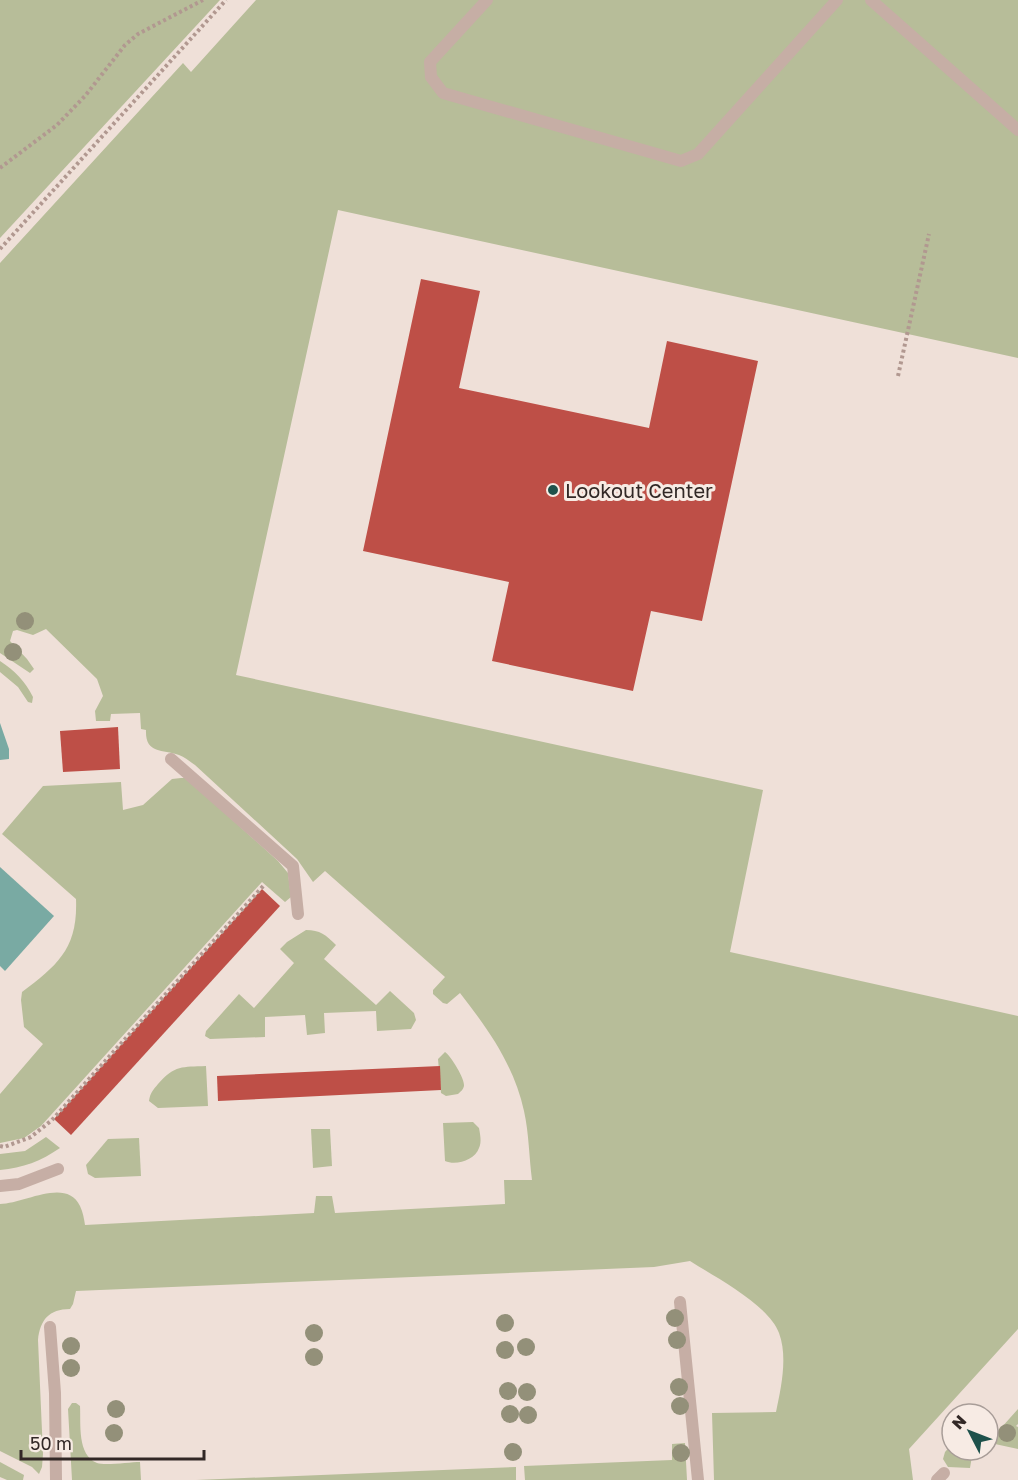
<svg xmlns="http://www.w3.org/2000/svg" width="1018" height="1480" viewBox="0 0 1018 1480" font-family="'Golos Text',sans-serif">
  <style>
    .green { fill: #b7bd99 }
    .water { fill: #79aaa3 }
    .building { fill: #be4f47 }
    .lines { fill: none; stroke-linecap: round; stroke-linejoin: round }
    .path { stroke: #b19890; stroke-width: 4; stroke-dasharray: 3 3; stroke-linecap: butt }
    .lane { stroke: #c6aea5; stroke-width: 12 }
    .tree { fill: #939079 }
    .poi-dot { fill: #1e514b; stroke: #f7ebe4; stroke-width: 2 }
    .labels { text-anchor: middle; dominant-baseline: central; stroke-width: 6; stroke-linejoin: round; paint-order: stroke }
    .poi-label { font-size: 20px; fill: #322826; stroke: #f7ebe4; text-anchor: start }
  </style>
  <rect width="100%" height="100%" fill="#efe0d8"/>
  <g class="green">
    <polygon points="0,0 220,0 0,238"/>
    <path d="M 256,0 L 1018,0 L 1018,358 L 338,210 L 236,675 L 763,790 L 730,952 L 1018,1016 L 1018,1329 L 909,1449 L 913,1480 L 714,1480 L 712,1413 L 776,1412 C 781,1388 788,1357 779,1333 C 769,1305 715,1277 690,1261 L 654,1267 L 76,1291 L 73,1304 L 70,1309 C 49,1309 40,1320 38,1340 L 43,1454 L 42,1467 L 39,1474 L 32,1467 L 0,1451 L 0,1204 C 24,1204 66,1177 80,1206 C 83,1212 84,1219 85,1225 L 314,1213 L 316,1196 L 332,1196 L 335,1213 L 505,1204 L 504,1180 L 532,1180 C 529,1158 529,1133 524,1111 C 514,1065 488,1029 460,993 L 447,1004 L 443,1003 L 433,994 L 433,990 L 445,977 L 325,871 L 313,882 L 297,859 L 195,765 C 190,762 185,757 179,755 C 162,749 145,754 146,730 L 141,729 L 140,713 L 111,714 L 110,721 L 96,721 L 95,711 L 103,696 L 97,679 L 46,629 L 33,635 L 17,630 L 13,631 L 10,641 L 27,659 L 34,669 L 30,673 L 0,653 L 0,263 L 183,63 L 191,72 Z"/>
    <path d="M 0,661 C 15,671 25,681 33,697 L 32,703 L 28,702 L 18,687 L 0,672 Z"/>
    <path d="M 181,778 L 186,778 L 278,861 L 288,873 L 291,897 L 285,902 L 262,882 L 41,1126 L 24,1138 L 0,1143 L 0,1094 L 43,1044 L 24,1027 L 21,1000 L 22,992 C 58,965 78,948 76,899 L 2,834 L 43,786 L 121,782 L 123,810 L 143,805 L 172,779 Z"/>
    <path d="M 306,930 C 320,930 326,935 336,945 L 324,959 L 376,1005 L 390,991 L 414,1013 L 416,1020 L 411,1029 L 377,1031 L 376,1011 L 324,1013 L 325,1033 L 307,1035 L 305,1015 L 265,1017 L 265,1037 L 210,1039 L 205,1036 L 206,1031 L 239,994 L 254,1008 L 294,963 L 280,949 L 287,942 Z"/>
    <path d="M 445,1052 C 451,1056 465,1079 464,1086 C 463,1090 461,1091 458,1094 L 446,1096 L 441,1093 L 438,1059 Z"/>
    <path d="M 206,1066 L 208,1106 L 158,1108 L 149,1101 C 150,1093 153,1090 158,1084 C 175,1065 182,1067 206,1066 Z"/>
    <path d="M 473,1122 L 479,1128 C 480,1134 482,1142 479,1148 C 475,1160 456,1166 445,1161 L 443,1123 Z"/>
    <polygon points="311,1129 330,1129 332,1166 313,1168"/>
    <path d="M 46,1137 L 60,1148 C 41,1161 23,1168 0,1170 L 0,1154 L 25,1151 Z"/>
    <polygon points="139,1138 141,1176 95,1178 88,1174 86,1165 108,1139"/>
    <path d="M 72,1403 L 76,1403 L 80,1406 C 81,1424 77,1455 97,1463 C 105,1466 130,1462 140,1462 L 141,1480 L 72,1480 L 68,1409 Z"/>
    <polygon points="1018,1409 1018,1424 1016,1426 1018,1427 1018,1449 995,1444 993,1437"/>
    <polygon points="685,1443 687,1480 525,1480 524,1466 672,1460 672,1444"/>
    <polygon points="952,1444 952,1450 973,1450 970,1468 948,1467 943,1459 945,1452"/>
    <polygon points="0,1462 24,1475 23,1480 7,1480 0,1477"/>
    <polygon points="516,1467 516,1480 196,1480"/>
  </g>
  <g class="water">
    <polygon points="0,723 9,749 9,759 0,760"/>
    <polygon points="0,867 54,916 5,971 0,966"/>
  </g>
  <g class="building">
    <polygon points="421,279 480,291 459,388 649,428 667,341 758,361 702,621 651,611 633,691 492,661 509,582 363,551"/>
    <polygon points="118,727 120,769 63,772 60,731"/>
    <polygon points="262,889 280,906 71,1135 54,1119"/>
    <polygon points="440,1066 441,1090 218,1101 217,1076"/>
  </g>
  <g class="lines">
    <g class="path">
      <polyline points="0,168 57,125 85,96 125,45 138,34 203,0"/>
      <polyline points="0,249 226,0"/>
      <polyline points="898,376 929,234"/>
      <polyline points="0,1146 4,1147 31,1137 52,1120 265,884"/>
    </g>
    <g class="lane">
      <polyline points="487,0 430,62 431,77 443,93 681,161 698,154 837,0"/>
      <polyline points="871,0 1018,130"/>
      <polyline points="171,759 293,866 298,914"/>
      <polyline points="0,1186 19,1184 58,1169"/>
      <polyline points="680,1302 698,1480"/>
      <polyline points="50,1327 55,1393 56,1480"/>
      <polyline points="937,1480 944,1473"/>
    </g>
  </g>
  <g class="tree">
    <circle cx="25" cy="621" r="9"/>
    <circle cx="13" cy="652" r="9"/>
    <circle cx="675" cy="1318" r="9"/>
    <circle cx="505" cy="1323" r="9"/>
    <circle cx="314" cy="1333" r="9"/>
    <circle cx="677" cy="1340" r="9"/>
    <circle cx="71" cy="1346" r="9"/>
    <circle cx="526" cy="1347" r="9"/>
    <circle cx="505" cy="1350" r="9"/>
    <circle cx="314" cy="1357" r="9"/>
    <circle cx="71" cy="1368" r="9"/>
    <circle cx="679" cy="1387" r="9"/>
    <circle cx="508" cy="1391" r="9"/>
    <circle cx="527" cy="1392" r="9"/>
    <circle cx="680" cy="1406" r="9"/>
    <circle cx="116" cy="1409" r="9"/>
    <circle cx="510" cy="1414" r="9"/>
    <circle cx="528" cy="1415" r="9"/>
    <circle cx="114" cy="1433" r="9"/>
    <circle cx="1007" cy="1433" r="9"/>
    <circle cx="513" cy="1452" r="9"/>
    <circle cx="681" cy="1453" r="9"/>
  </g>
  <circle class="poi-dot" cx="553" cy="490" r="6"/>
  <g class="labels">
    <g class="poi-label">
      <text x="565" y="490">Lookout Center</text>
    </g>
  </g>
  <g transform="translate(970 1432) rotate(312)"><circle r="28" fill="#f7ebe4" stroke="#a89d98" stroke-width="1.5"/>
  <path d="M0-4.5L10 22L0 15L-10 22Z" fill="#1e514b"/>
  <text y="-9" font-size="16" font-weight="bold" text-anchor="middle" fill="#322826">N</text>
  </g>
  <path d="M21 1450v9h183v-9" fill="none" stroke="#322826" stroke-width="3"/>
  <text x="30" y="1450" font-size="18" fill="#322826" stroke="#f7ebe4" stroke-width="4.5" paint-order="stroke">50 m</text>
</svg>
